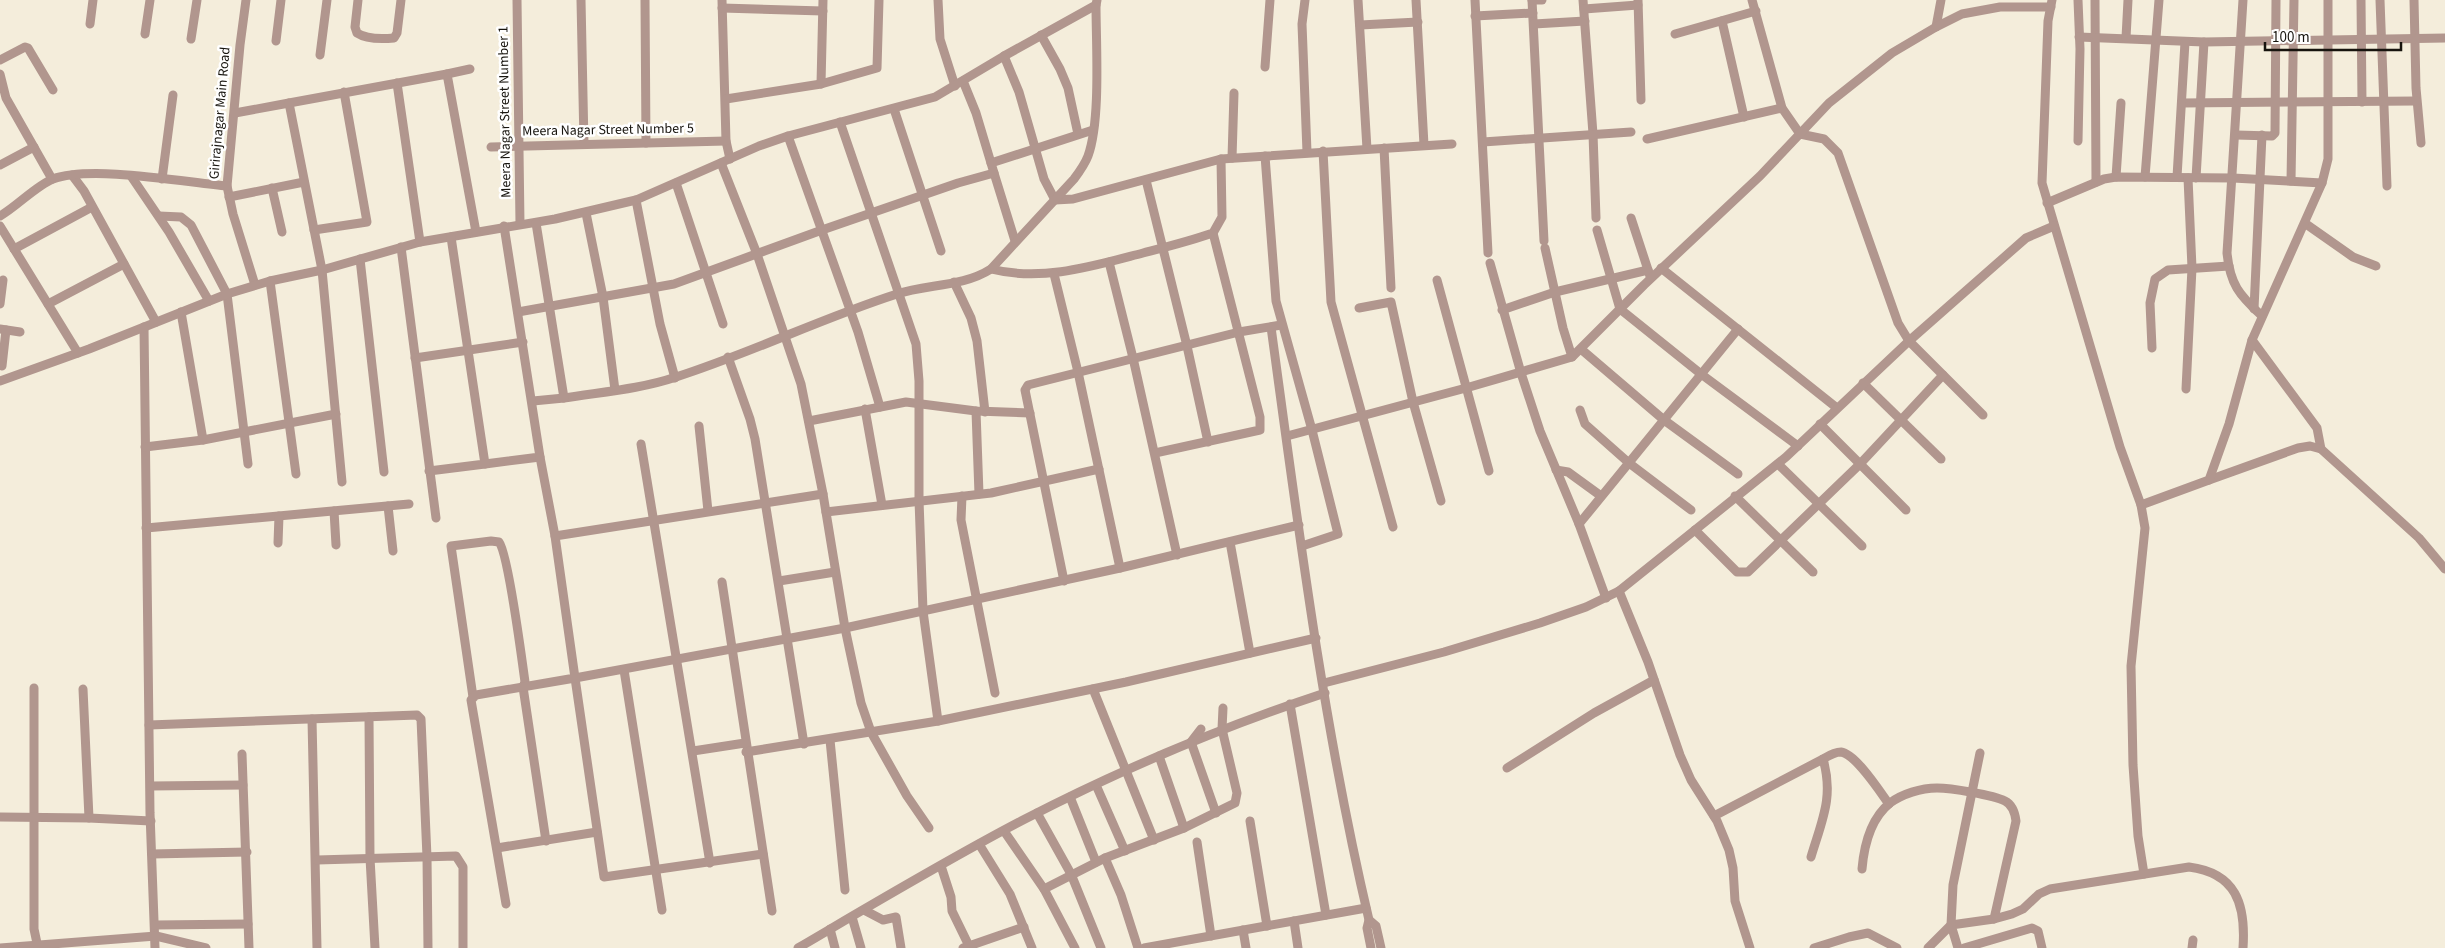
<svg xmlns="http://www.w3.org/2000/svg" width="2445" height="948" viewBox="0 0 2445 948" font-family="'Source Sans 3',sans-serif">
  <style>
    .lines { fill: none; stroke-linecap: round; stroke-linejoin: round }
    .minor { stroke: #b1968e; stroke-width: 9 }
    .labels { text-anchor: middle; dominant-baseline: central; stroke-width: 5; stroke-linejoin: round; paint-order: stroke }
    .street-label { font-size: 14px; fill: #17140e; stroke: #fff }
  </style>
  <rect width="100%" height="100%" fill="#f4eddb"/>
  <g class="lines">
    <g class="minor">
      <polyline points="246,0 240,45 227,186 233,214 255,285"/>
      <path d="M 358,0 L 355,27 L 357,33 C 366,39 383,39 394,38 L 397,33 L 401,0"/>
      <polyline points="517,0 520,224"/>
      <polyline points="581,0 584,144"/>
      <polyline points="645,0 646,143"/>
      <polyline points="722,0 726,141 730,159"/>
      <polyline points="938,0 940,39 955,86"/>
      <polyline points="1305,0 1302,24 1307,152"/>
      <polyline points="1358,0 1367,149"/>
      <polyline points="1416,0 1424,145"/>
      <polyline points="1475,0 1488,253"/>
      <polyline points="1532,0 1544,241"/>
      <polyline points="1532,0 1542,0"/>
      <polyline points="1583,0 1593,134 1596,218"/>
      <polyline points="1638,0 1641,100"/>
      <polyline points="1752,0 1782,108 1800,134 1824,139 1838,153 1898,323 1909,341 1983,415"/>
      <polyline points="2052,0 2048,21 2042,183 2120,447 2141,505 2145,528 2131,666 2133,765 2138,836 2144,874"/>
      <polyline points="2078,0 2080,49 2078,141"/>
      <polyline points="2095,0 2096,182"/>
      <path d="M 2243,0 L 2227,253 C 2230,284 2239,295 2262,316"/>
      <polyline points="2361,0 2362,102"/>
      <polyline points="2380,0 2387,186"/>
      <polyline points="2414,0 2416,88 2421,143"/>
      <polyline points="722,8 823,11"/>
      <polyline points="1584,9 1638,5"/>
      <polyline points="1475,16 1533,13"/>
      <polyline points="1722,21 1744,117"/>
      <polyline points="90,24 93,0"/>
      <polyline points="1534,24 1585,21"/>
      <polyline points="1360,25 1418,22"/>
      <polyline points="1936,27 1941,0"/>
      <polyline points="145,34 150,0"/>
      <polyline points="1675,34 1756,11"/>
      <polyline points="1041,35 1060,69 1068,88 1078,134"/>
      <polyline points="2079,37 2204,42 2445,38"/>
      <polyline points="2126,38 2128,0"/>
      <polyline points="191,39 197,0"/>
      <polyline points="276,41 281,0"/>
      <polyline points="320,55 327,0"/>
      <polyline points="1004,56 1019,92 1044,179 1055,200 1073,199 1221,159 1452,144"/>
      <polyline points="0,60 25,47 28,48 53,90"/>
      <polyline points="1265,67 1270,0"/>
      <polyline points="0,74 6,98 52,179"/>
      <polyline points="447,74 470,69"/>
      <polyline points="963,81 976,113 991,163"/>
      <polyline points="397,83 420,242"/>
      <polyline points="821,84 823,0"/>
      <polyline points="726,99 821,84 877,68 879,0"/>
      <polyline points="2182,103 2416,101"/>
      <polyline points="894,109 941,251"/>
      <polyline points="235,113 289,103"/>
      <polyline points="840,122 916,344 919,381 919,500 923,611 938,721"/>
      <polyline points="2236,135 2272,136 2275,133 2276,0"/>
      <polyline points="788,136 858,332 880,407"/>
      <polyline points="1647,139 1782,108"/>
      <polyline points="1483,142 1631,132"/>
      <polyline points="491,147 726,141"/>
      <polyline points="1384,148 1391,288"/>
      <polyline points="1323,151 1331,302 1393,527"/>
      <polyline points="1265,156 1276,301 1312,430 1338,534 1302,546"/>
      <polyline points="1232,158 1234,93"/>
      <polyline points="721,163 757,254 801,384 823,494 845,628 861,703 871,732 907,796 929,828"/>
      <polyline points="0,165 34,147"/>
      <polyline points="994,173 1015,241"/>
      <polyline points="72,175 84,191 156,322"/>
      <polyline points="131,176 169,232 209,301"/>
      <polyline points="2116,177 2121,103"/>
      <polyline points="2145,177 2159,0"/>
      <polyline points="2177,177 2185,42"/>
      <polyline points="2196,178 2204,42"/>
      <polyline points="162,179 173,95"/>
      <polyline points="1146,180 1187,346 1208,442"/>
      <polyline points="2291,181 2294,0"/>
      <polyline points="676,183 723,324"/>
      <polyline points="272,188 282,232"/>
      <polyline points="229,197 304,182"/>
      <polyline points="636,200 660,324 675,378"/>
      <polyline points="2047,203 2104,179 2116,177 2233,178 2322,183"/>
      <polyline points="586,213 603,297 615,390"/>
      <path d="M 0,216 C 16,207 37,185 53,179 C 91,165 184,182 227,186"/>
      <polyline points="159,216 181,217 191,225 227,294 248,464"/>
      <polyline points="1631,218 1650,276"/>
      <polyline points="2306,224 2353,257 2376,266"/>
      <polyline points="0,226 78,353"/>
      <polyline points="314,230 367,222 344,92"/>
      <polyline points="1597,230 1620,309 1701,374 1798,446"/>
      <polyline points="401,247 436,518"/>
      <polyline points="1545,248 1563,328 1572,357"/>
      <polyline points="14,249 92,207"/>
      <polyline points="360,259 384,472"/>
      <polyline points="1109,262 1133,358 1177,555"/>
      <polyline points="1490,263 1521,373 1540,431 1579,524 1606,598"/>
      <polyline points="1661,268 1837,408"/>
      <path d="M 991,269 C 1042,282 1093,266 1143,253 C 1166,247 1190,241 1213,233 L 1222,217 L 1221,159"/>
      <polyline points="1054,274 1078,372 1120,568"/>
      <polyline points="1437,280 1489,471"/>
      <polyline points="270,281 296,474"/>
      <polyline points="954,282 971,318 977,341 985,412"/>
      <polyline points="0,304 3,280"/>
      <polyline points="48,304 124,264"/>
      <polyline points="1359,308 1391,302 1413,402 1441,501"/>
      <polyline points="2254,309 2262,135"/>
      <polyline points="1502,310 1555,292 1648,270"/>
      <polyline points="181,312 203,440"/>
      <polyline points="518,312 674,284 822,230 958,183 994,173 991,163 1093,130"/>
      <polyline points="144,327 150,813 155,948"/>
      <path d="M 1271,327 C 1298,525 1323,725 1369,920 L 1367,928 L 1371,948"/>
      <polyline points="0,329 20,332"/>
      <polyline points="2252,340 2317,428 2321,449"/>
      <polyline points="2152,348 2150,303 2155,279 2168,270 2229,266"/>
      <polyline points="1582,350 1664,420 1738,474"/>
      <polyline points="728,357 750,419 755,439 804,744"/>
      <polyline points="415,358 523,342"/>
      <polyline points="2,366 6,330"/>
      <polyline points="0,381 89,349 227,294 270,281 322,270 420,242 555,219 636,200 759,146 788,136 935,97 1004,56 1096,5 1097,0"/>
      <polyline points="1863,383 1941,459"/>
      <polyline points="2186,389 2192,268 2188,178"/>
      <path d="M 564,398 C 601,392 641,389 676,377 C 751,353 822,318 897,294 C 927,284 963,287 991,269 L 1074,179 C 1080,171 1085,164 1088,156 C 1101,120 1096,45 1096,5"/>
      <polyline points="533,401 564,398 536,223"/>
      <polyline points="865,409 882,505"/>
      <polyline points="1580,410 1585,424 1629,463 1691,510"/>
      <polyline points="976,411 979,494"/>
      <polyline points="809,421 906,402 976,411 1030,413"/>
      <polyline points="1820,424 1906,510"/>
      <polyline points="699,426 708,511"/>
      <polyline points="1287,436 1466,388 1572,357 1644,285 1760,176 1829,103 1892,53 1936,27 1962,14 2000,7 2051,7"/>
      <polyline points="641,444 710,863"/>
      <polyline points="145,447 203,440 336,414"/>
      <polyline points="1155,453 1260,430 1260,417 1213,233"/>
      <polyline points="485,464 540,457 504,226"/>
      <polyline points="1778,464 1862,546"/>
      <polyline points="1556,470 1568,472 1601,496"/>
      <polyline points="429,471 485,464 451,237"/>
      <polyline points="2209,480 2298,448 2310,446 2321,449 2419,538 2445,569"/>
      <polyline points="342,482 322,270 289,103 447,74 476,232"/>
      <polyline points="962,496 961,520 995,693"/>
      <polyline points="1735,496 1813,572"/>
      <polyline points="2141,505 2209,480 2229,424 2252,340 2322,183 2328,159 2328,0"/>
      <polyline points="388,506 393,551"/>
      <polyline points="334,511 336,545"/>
      <polyline points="826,512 991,493 1099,469"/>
      <polyline points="1579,524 1738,329"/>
      <polyline points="146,528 409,504"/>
      <polyline points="1695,530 1737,572 1748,572 1860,464 1943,375"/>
      <polyline points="555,536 823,494"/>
      <polyline points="1230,542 1250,653"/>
      <polyline points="278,543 279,516"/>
      <polyline points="779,581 835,572"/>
      <polyline points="1064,581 1025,390 1028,385 1239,332 1281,325"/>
      <polyline points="722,582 772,911"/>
      <polyline points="1619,591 1648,662 1680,755 1691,780 1717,821 1729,850 1733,868 1735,901 1750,948"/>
      <polyline points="624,670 662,910"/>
      <polyline points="1324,683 1444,652 1540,623 1586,607 1619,591 1786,457 1909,341 2026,238 2054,226"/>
      <polyline points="34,688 34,929 38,948"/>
      <polyline points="83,689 89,818"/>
      <polyline points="1093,689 1154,840"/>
      <path d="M 473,697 L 451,546 L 491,541 L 499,542 C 508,553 522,660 525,682 L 523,687 L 546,841"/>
      <polyline points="1290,704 1326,915"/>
      <polyline points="369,717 370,858 375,948"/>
      <polyline points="312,719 317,948"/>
      <polyline points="149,725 417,715 421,719 427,857 428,948"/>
      <polyline points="1201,729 1191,742 1216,813"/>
      <polyline points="830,740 845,890"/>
      <polyline points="693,751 745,743"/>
      <polyline points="746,752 938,721 1126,682 1316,638"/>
      <polyline points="242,754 249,948"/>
      <polyline points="1159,756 1184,828"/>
      <polyline points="1507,768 1594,713 1654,680"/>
      <polyline points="1096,785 1125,851"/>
      <polyline points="151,786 243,785"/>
      <polyline points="1070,797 1096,862"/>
      <polyline points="1037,813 1071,874 1101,948"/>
      <path d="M 1714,816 L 1823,759 C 1828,756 1834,752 1841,752 C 1856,754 1880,792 1889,804"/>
      <polyline points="0,817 89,818 151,821"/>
      <polyline points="1250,821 1267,926"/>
      <polyline points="1004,831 1044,889 1075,948"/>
      <polyline points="1197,842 1211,936"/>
      <polyline points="979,844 1010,894 1032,948"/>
      <polyline points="497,848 597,832"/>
      <polyline points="152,854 247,852"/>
      <polyline points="763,854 604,877 575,678 845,628 1120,568 1299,525"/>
      <path d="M 1811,857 C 1822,820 1834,797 1823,759"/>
      <polyline points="1105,858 1121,895 1138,948"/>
      <polyline points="317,860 456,856 463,867 463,948"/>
      <polyline points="941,866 951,897 952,911 970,948"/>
      <path d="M 1862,869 C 1864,846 1870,819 1890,803 C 1902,794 1921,788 1937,788 C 1951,788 1993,795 2005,801 C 2013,805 2015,813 2016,821 L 1994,919"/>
      <polyline points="1044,889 1105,858 1184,828 1235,803 1237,793 1222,729 1223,708"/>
      <polyline points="506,904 471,700 476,695 575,678 555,536 540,457"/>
      <polyline points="864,910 883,920 896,917 901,948"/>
      <polyline points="852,917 861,948"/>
      <polyline points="1369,920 1376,926 1381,948"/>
      <polyline points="1294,921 1298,948"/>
      <polyline points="155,925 248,924"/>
      <polyline points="830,929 835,948"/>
      <polyline points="1243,930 1246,948"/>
      <polyline points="0,948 156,936 206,948"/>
      <path d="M 798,948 C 873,904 948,859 1025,819 C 1122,769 1222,727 1325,693"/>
      <polyline points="963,948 1024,927"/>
      <polyline points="1144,948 1366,908"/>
      <polyline points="1814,948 1849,937 1868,933 1897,948"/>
      <path d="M 1928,948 L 1951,925 L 1994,919 L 2012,914 L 2023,909 L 2039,894 L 2050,889 L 2189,867 C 2236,873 2246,904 2243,948"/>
      <polyline points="1958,948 1951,925 1953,885 1980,753"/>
      <polyline points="1964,948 2032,928 2038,931 2042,948"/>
      <polyline points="2192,948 2193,940"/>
    </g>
  </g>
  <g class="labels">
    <g class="street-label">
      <text transform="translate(505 112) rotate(-91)">Meera Nagar Street Number 1</text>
      <text transform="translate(220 113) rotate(-85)">Girirajnagar Main Road</text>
      <text transform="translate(608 130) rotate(-1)">Meera Nagar Street Number 5</text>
    </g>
  </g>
  <path d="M2265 42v8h136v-8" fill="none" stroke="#17140e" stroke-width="2.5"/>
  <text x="2272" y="42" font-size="15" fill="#17140e" stroke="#ffffff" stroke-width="4" paint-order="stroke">100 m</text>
</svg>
